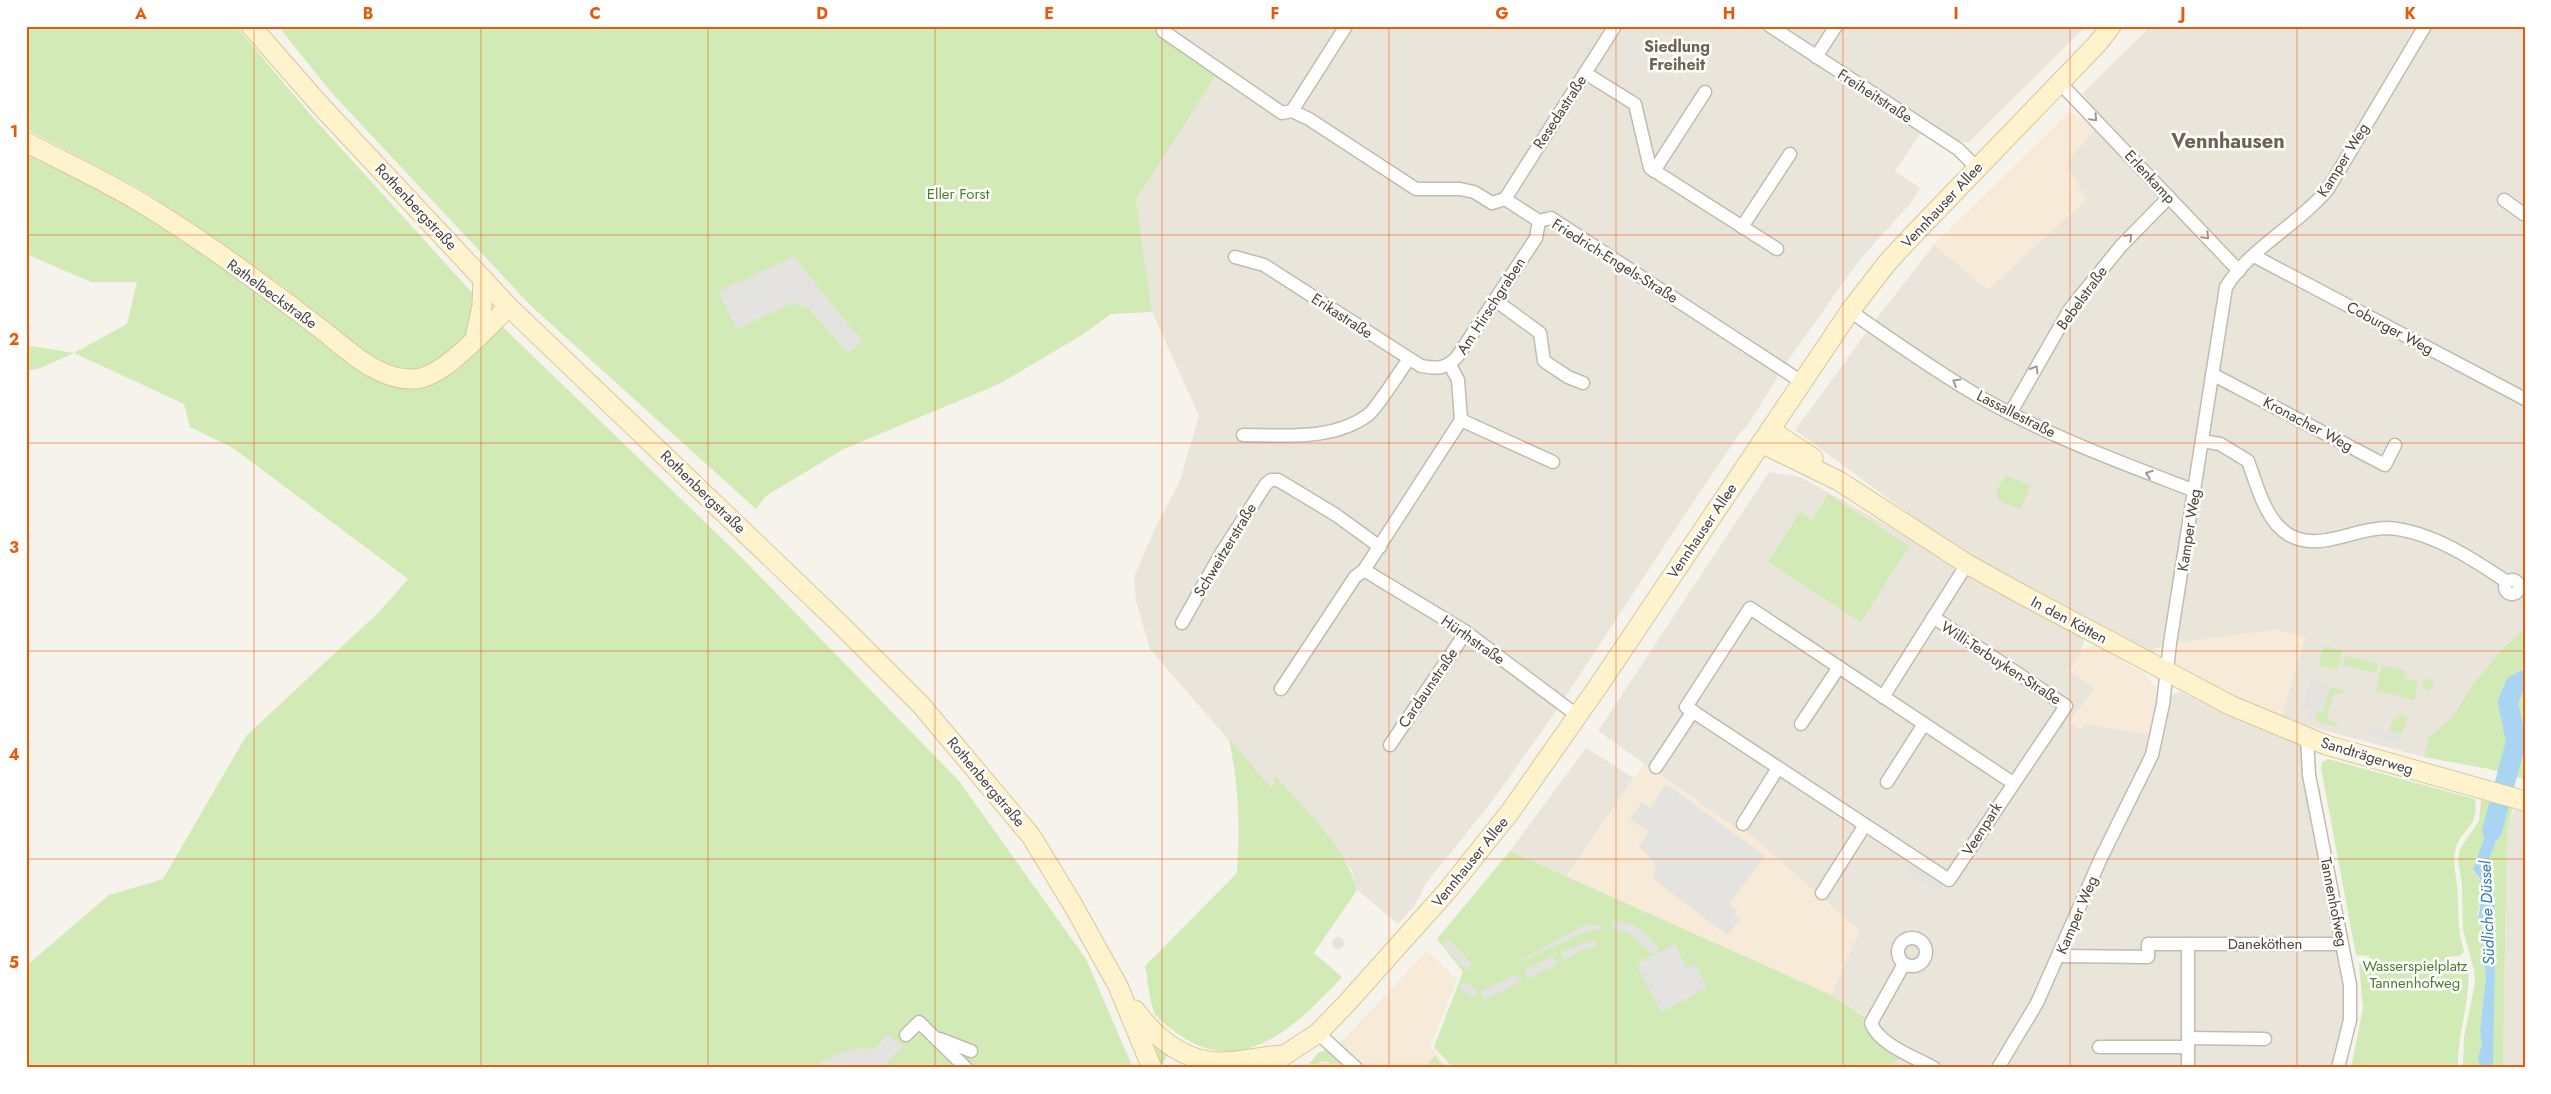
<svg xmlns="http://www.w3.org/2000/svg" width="2551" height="1094" viewBox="0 0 2551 1094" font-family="Jost,sans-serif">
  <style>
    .residential { fill: #eae5da }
    .commercial { fill: #f7ead8 }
    .green { fill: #d2eab5; fill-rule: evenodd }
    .parking { fill: #e5e3e0 }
    .water { fill: #a9d4f2 }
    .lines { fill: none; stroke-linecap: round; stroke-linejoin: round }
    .river { stroke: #a9d4f2; stroke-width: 20 }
    .street-casing { stroke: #c2bbae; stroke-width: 15 }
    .secondary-casing { stroke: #d6c79b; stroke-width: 21 }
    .street { stroke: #fff; stroke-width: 12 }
    .secondary { stroke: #fff3cd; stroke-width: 19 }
    .oneway { stroke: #9c9892 }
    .grid { fill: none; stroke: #e8590c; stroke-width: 1; stroke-opacity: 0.55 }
    .labels { text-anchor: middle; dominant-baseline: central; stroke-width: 5; stroke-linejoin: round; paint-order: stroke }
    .street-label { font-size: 15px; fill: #4b4439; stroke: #fff }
    .park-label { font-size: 15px; fill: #4a7f2a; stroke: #fff }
    .neighbourhood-label { font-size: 16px; font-weight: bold; fill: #6e6250; stroke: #fff }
    .water-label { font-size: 16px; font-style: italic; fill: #2e7ab2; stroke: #fff }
    .district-label { font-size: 20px; font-weight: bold; fill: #6e6250; stroke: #fff }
    .neatline { fill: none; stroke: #e8590c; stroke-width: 2 }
    .grid-label { font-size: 16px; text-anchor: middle; font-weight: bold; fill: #e8590c }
  </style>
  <rect width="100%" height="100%" fill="#f6f3ec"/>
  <g class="residential">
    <polygon points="1161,26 2086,26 1968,143 1921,133 1895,171 1920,188 1910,204 1860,259 1789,359 1747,426 1740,433 1684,516 1554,714 1490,804 1427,882 1414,906 1398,924 1357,890 1352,870 1326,835 1275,777 1272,790 1150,649 1136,601 1134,577 1156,526 1179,483 1199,416 1152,312 1136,200 1171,144"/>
    <polygon points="2151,26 2525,26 2525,628 2499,653 2473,684 2453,716 2429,737 2424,757 2281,719 2305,638 2277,630 2175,643 2144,652 1968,557 1795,430 1880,314 1934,245 1988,290 2066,162 2098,126 2083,93"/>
    <polygon points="1769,472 1800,477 1966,569 2084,638 2082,650 2071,671 2096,688 2072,719 2080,729 2084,724 2148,734 2159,724 2171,695 2181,692 2247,723 2294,740 2304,751 2349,985 2338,1068 1890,1068 1900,1057 1874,1040 1864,1029 1862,1020 1865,1016 1831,995 1859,931 1742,829 1740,831 1598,731"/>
    <polygon points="1586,748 1634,778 1567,876 1510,851"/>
    <polygon points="2514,809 2525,811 2525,1068 2503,1068 2507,831"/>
  </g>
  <g class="commercial">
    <polygon points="2069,112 2098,126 2066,162 2086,200 1988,290 1934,245"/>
    <polygon points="2277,630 2305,638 2281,719 2180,673 2173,662 2175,643"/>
    <polygon points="2094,644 2145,674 2156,689 2156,705 2148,734 2085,724 2080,729 2070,723 2096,689 2070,671 2082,650"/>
    <polygon points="1644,764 1740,830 1743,828 1860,931 1831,995 1568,876"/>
    <polygon points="1427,951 1457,980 1430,1046 1448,1068 1301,1068 1345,1038"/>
  </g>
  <g class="green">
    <polygon points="26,26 236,26 309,113 505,329 741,557 959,781 1086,959 1133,1068 26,1068 26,966 109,895 163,879 246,736 379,612 408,579 233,448 190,427 184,404 74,353 38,369 26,371 26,345 74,353 127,324 137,282 91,282 26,254 26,149 154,218 265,294 292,293 142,190 26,129"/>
    <path d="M 278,26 L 1161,26 L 1218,72 L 1136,200 L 1152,312 L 1111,314 L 1082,335 L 999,384 L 844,449 L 766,496 L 756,509 L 530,305 L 331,92 ZM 794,257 L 818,287 L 847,352 L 810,309 L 794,302 L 773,267 Z"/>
    <polygon points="2006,475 2030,486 2023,504 2018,509 1998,500 1997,489"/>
    <polygon points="1828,494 1909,546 1861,622 1768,562 1800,512 1812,520"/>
    <polygon points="2525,628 2524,779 2489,769 2424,757 2429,737 2453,716 2473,684 2499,653"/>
    <polygon points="2324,646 2342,651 2337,670 2319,665"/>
    <polygon points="2345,656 2378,664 2376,673 2343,665"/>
    <polygon points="2382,665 2405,671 2404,678 2418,681 2414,700 2376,690"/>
    <circle cx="2428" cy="684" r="5.5"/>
    <polygon points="2330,687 2348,692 2334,694 2327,714 2328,720 2338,724 2338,727 2315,721 2318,711 2323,712"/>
    <polygon points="2396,714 2407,717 2402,734 2389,731 2393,719 2400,717"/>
    <path d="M 1229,739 L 1272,789 L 1275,776 C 1304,809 1346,846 1357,890 L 1314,953 L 1342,977 C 1303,1019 1248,1077 1186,1039 C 1177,1033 1159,1022 1154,1012 C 1149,999 1148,980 1145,966 L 1237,873 C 1240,823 1239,789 1229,739 Z"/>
    <path d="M 2328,759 L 2475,799 C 2479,829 2461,828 2456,848 C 2452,861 2456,873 2457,886 C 2459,909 2457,930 2464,952 L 2459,956 L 2448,957 L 2450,962 L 2467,962 C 2473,995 2457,1031 2458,1068 L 2351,1068 L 2363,1008 L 2359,964 L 2361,961 L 2369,962 L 2369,956 L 2356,955 L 2321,768 L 2322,762 Z"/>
    <path d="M 2481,800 L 2493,803 C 2489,819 2488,838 2480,852 C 2477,857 2474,861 2474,866 C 2475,876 2483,881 2483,891 C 2483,911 2469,908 2486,931 L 2482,941 L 2486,977 L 2480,1031 L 2482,1044 L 2478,1058 L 2480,1068 L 2463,1068 L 2464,1037 L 2475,983 L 2474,970 L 2463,930 L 2462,885 L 2458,859 L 2460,849 L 2479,821 Z"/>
    <polygon points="2502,805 2513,808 2507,831 2503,1068 2492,1068 2495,956 2492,904 2495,885 2487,863 2496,841 2497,821"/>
    <path d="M 1510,851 L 1831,995 L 1865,1017 L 1862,1020 C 1867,1039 1885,1047 1900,1057 L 1890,1068 L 1453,1068 L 1434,1047 L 1463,972 L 1437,939 Z"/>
    <polygon points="1152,1042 1170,1051 1161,1066 1152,1043"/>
    <polygon points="1325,1050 1348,1068 1341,1068 1336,1063 1332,1068 1328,1061 1321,1061 1317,1066 1310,1063 1318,1053"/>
    <polygon points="1435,1056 1445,1068 1423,1068"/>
  </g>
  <g class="parking">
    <polygon points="794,257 818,287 863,342 848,353 810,309 794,302 737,329 718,291"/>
    <polygon points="2310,679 2331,685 2323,713 2318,711 2315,721 2307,719 2310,709 2303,707"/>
    <polygon points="1703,706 1731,725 1726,731 1699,712"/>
    <polygon points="2368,725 2402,735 2400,744 2366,734"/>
    <polygon points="1666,784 1765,856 1729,904 1737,910 1734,915 1740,920 1727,935 1653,879 1656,865 1639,846 1649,832 1630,820 1642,802 1650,808"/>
    <polygon points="1911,864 1942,884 1937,891 1907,871"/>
    <polygon points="1614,920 1633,925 1644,932 1660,949 1652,954 1629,933 1611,928"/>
    <polygon points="1589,923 1606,928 1580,934 1523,961 1522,959"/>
    <circle cx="1338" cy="943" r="6"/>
    <polygon points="1448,939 1472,964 1466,970 1442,945"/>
    <polygon points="1595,939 1596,947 1583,950 1564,960 1561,952"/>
    <polygon points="1675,944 1687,968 1695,964 1707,988 1661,1012 1636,964"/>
    <polygon points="1553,956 1557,964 1528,978 1524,971"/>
    <polygon points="1517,974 1521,982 1484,1000 1480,992"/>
    <polygon points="1464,981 1478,992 1473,998 1459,988"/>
    <polygon points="887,1034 903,1046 883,1068 822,1068 818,1063 855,1048 875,1049"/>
  </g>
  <path class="water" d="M 2493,803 L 2502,805 L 2497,821 L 2495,845 L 2487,863 C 2500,892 2491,927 2495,959 L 2493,1064 L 2492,1068 L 2480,1068 L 2478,1058 L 2482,1044 L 2480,1031 L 2486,977 L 2482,941 L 2486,931 L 2478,919 L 2483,889 L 2480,879 L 2473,869 L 2487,831 Z"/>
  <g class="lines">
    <polyline class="river" points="2492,831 2516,742 2508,702 2515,685 2525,680"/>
    <g class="street-casing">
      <g id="street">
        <polyline points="1770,26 1958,149 1977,168"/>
        <polyline points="1163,31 1282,113 1292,111 1309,119 1416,189 1460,189 1474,192 1492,203 1505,199 1539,221 1551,218 1802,382"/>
        <polyline points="1816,57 1836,26"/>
        <polyline points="1585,73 1635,104 1650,168 1777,249"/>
        <polyline points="2060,83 2239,271"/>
        <polyline points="1292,111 1346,26"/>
        <polyline points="1654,171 1705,92"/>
        <polyline points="1505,199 1615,26"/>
        <polyline points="2504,200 2525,215"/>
        <polyline points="1742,227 1790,154"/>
        <polyline points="2254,256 2525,399"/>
        <path d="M 1235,257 L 1264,265 L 1421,366 C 1437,369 1446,369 1457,357 L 1536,238 L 1539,221"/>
        <polyline points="1495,300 1540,333 1544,361 1568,377 1583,383"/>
        <path d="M 1850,311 C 1893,341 1935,371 1980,397 C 2048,436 2122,463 2195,491"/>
        <polyline points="2212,374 2385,465 2395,445"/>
        <polyline points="2011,412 2070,309 2121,246 2169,197"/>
        <polyline points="1461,420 1553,462"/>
        <path d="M 1243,435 C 1284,435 1333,441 1368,415 C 1377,408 1400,371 1409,359"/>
        <path d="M 2202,441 L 2220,444 L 2248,461 C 2262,500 2273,550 2327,540 C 2347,537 2366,528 2387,528 C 2429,530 2473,559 2507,582"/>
        <polyline points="1364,570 1466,632 1578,716"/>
        <circle cx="2512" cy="587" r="7"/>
        <polyline points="1933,617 2066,706 1949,880 1686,707 1750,608 2013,783"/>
        <polyline points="1182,623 1222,552 1266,484 1271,480 1278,480 1336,515 1380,547"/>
        <polyline points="1281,689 1355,577 1364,570 1461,420 1458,380 1450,365"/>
        <polyline points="1883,697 1967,564"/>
        <polyline points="1801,724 1839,667"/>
        <polyline points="2307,737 2309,775 2350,985 2350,1020 2338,1068"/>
        <polyline points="1390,745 1466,632"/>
        <polyline points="1656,767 1693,711"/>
        <polyline points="1887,782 1924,724"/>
        <polyline points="1743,824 1778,768"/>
        <polyline points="1822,893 1865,825"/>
        <circle cx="1912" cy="952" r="14"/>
        <polyline points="2059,956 2148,957 2148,944 2341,944"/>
        <path d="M 1904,964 L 1871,1023 C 1879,1045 1915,1057 1934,1068"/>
        <polyline points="1318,1033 1356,1068"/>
        <polyline points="906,1035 919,1022 966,1068"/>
        <polyline points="2188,1038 2265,1039"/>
        <polyline points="940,1039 971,1051"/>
        <polyline points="2099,1047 2188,1047"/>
        <path d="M 1998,1068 L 2037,1003 L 2101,858 L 2152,755 L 2163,704 L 2170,643 L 2226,287 C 2251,247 2298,225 2328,189 L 2425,26"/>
        <polyline points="2188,1068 2188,944"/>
      </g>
    </g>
    <g class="secondary-casing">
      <g id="secondary">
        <polyline points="251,26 320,105 509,307 839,623 921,705 1031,836 1073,905 1118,986 1152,1068"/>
        <path d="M 26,142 C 64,162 103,180 140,202 C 204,241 267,287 326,333 C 350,352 380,381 414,379 C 444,378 486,327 509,307"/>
        <polyline points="475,338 482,306 483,280"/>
        <polyline points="1770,430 1813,458"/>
        <polyline points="1761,443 1839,481 1967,564 2023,595 2230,705 2326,745 2525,801"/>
        <path d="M 1135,1010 C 1155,1037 1182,1060 1217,1062 C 1238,1063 1261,1056 1282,1055"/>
        <polyline points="1265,1068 1318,1033 1346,1004 1448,890 1510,812 1599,685 1850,311 1887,263 1912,236 2098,43 2111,26"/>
      </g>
    </g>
    <use href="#street" class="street"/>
    <use href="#secondary" class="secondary"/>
  </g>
  <defs><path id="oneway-chevron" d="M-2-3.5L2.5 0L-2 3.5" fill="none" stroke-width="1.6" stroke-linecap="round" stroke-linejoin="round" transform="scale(1.25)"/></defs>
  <g class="oneway">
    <use href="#oneway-chevron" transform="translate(2094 118) rotate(47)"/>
    <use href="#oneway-chevron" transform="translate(2206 236) rotate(46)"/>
    <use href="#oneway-chevron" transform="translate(2129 237) rotate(-45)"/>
    <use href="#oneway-chevron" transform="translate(2035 369) rotate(-59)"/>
    <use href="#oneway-chevron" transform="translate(1956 382) rotate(-149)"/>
    <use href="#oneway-chevron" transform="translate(2149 474) rotate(-159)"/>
  </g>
  <path class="grid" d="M 254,26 L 254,1068M 481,26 L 481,1068M 708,26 L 708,1068M 935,26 L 935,1068M 1162,26 L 1162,1068M 1389,26 L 1389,1068M 1616,26 L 1616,1068M 1843,26 L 1843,1068M 2070,26 L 2070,1068M 2297,26 L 2297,1068M 26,235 L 2525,235M 26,443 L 2525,443M 26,651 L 2525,651M 26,859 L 2525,859"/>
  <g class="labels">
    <g class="street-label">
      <text transform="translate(1875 96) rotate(33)">Freiheitstraße</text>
      <text transform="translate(1560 112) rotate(-57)">Resedastraße</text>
      <text transform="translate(2343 160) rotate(-58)">Kamper Weg</text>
      <text transform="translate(2150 177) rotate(47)">Erlenkamp</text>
      <text transform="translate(1942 205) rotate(-47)">Vennhauser Allee</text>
      <text transform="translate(416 207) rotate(47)">Rothenbergstraße</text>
      <text transform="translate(1615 261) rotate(32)">Friedrich-Engels-Straße</text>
      <text transform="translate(272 294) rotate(36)">Rathelbeckstraße</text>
      <text transform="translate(2082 298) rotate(-54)">Bebelstraße</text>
      <text transform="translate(1491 306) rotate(-57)">Am Hirschgraben</text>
      <text transform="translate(1342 316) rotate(33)">Erikastraße</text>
      <text transform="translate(2390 328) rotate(28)">Coburger Weg</text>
      <text transform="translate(2016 414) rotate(27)">Lassallestraße</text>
      <text transform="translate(2308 424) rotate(28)">Kronacher Weg</text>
      <text transform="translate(703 492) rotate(44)">Rothenbergstraße</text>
      <text transform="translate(2189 530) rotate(-81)">Kamper Weg</text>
      <text transform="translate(1702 531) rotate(-56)">Vennhauser Allee</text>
      <text transform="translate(1225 550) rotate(-59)">Schweitzerstraße</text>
      <text transform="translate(2069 620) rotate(28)">In den Kötten</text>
      <text transform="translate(1473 640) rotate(35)">Hürthstraße</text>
      <text transform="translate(2001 663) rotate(33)">Willi-Terbuyken-Straße</text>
      <text transform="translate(1428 688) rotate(-56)">Cardaunstraße</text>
      <text transform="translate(2367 756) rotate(17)">Sandträgerweg</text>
      <text transform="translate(986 782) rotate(50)">Rothenbergstraße</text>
      <text transform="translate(1982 829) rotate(-57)">Veenpark</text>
      <text transform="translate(1470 862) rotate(-51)">Vennhauser Allee</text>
      <text transform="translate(2334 902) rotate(79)">Tannenhofweg</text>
      <text transform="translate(2077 915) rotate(-67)">Kamper Weg</text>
      <text x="2265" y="944">Daneköthen</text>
    </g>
    <g class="park-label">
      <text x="958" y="194">Eller Forst</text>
      <text x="2415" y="966">Wasserspielplatz<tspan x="2415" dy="17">Tannenhofweg</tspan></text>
    </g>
    <g class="neighbourhood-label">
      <text x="1677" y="46">Siedlung<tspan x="1677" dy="18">Freiheit</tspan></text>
    </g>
    <g class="water-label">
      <text transform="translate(2487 913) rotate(-92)">Südliche Düssel</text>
    </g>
    <g class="district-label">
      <text x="2228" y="141">Vennhausen</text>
    </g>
  </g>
  <rect width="2551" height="1094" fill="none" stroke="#ffffff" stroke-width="55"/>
  <rect x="28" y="28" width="2496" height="1038" class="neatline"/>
  <g class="grid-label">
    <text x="141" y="19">A</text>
    <text x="368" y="19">B</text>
    <text x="595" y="19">C</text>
    <text x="822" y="19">D</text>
    <text x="1049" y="19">E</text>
    <text x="1275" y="19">F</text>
    <text x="1502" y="19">G</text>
    <text x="1729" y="19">H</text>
    <text x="1956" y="19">I</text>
    <text x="2183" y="19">J</text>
    <text x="2410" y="19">K</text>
    <text x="14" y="137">1</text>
    <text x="14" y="345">2</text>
    <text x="14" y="553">3</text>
    <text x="14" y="760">4</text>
    <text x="14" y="968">5</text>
  </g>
</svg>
